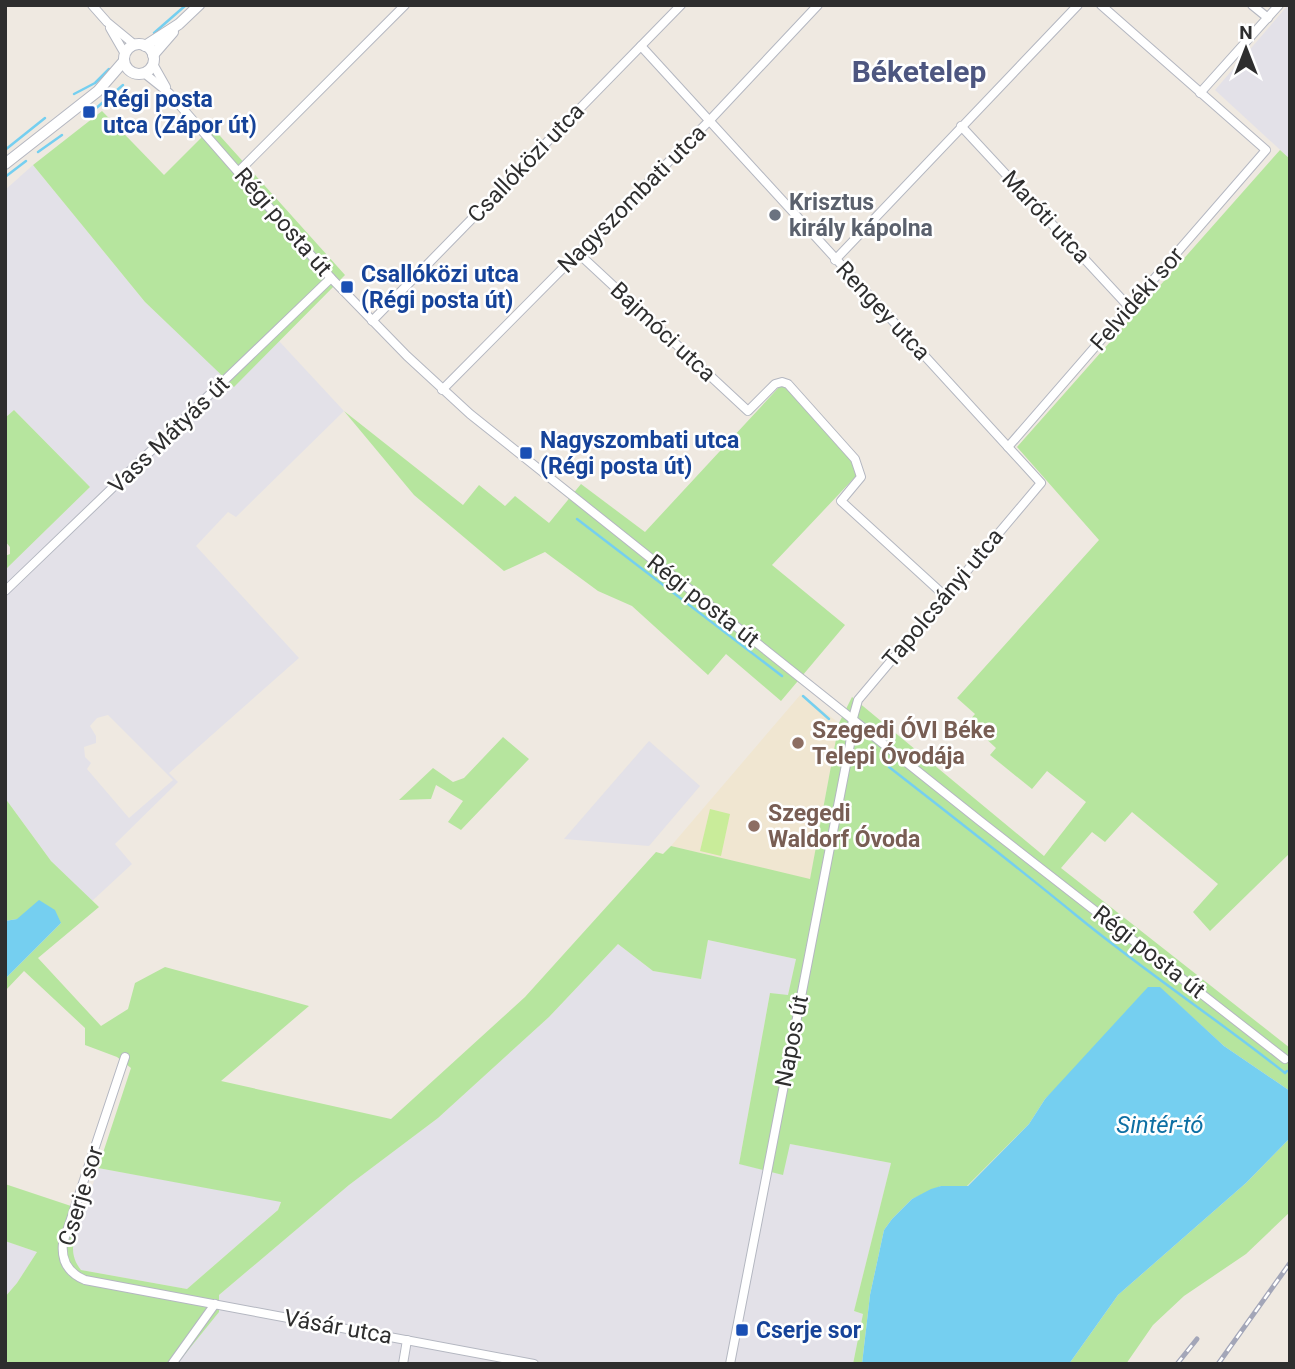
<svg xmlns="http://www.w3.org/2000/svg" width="1295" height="1369" viewBox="0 0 1295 1369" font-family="Roboto,sans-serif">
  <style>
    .industrial { fill: #e3e1e8; fill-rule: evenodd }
    .education { fill: #f0e6d1 }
    .green { fill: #b6e59e }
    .pitch { fill: #c9ec9a }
    .water { fill: #75cff0 }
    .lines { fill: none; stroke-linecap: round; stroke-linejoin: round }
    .stream { stroke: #75cff0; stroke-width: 2.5 }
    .minor-casing { stroke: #b4b7c1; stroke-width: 10 }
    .tertiary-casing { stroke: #b4b7c1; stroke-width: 12 }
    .minor { stroke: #fff; stroke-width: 8 }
    .tertiary { stroke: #fff; stroke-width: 10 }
    .rail-casing { stroke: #a3a6b8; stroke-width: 5 }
    .rail { stroke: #fff; stroke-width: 2.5; stroke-dasharray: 8; stroke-linecap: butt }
    .transit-dot { fill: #1a4fb4; stroke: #fff; stroke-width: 2.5 }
    .worship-dot { fill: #6b7280; stroke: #fff; stroke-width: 2.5 }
    .education-dot { fill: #8d6e63; stroke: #fff; stroke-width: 2.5 }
    .labels { text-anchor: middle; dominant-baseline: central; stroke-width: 5; stroke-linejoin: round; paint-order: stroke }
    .transit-label { font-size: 23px; font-weight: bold; fill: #164399; stroke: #fff; text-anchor: start }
    .street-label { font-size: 23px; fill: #2e2e2e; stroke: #fff }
    .worship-label { font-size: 23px; font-weight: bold; fill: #5b616d; stroke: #fff; text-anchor: start }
    .education-label { font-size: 23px; font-weight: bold; fill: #785e54; stroke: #fff; text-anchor: start }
    .water-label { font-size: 24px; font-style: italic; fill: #0d6fa3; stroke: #fff }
    .district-label { font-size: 30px; font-weight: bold; fill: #4d5680; stroke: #fff }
  </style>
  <rect width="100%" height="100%" fill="#efe9e1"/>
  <g class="industrial">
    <polygon points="1288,5 1290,5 1290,159 1215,90"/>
    <path d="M 33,165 L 145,302 L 234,386 L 279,341 L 344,411 L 236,517 L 228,512 L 196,546 L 299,658 L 169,773 L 178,782 L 115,844 L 132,864 L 92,901 L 51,861 L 5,798 L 5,570 L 90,487 L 14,410 L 5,418 L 5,190 ZM 108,715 L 173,780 L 129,818 L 87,769 L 91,763 L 85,757 L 84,747 L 96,743 L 96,736 L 90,726 L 97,718 Z"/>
    <polygon points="649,741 700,786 649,846 564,839"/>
    <polygon points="708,940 796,959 788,996 770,993 739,1164 790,1144 891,1163 854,1311 863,1314 853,1364 177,1364 218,1312 219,1295 349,1185 438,1118 549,1017 618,944 653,971 701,979"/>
    <polygon points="98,1168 281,1201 278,1210 187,1289 81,1270 74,1261 72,1250"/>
    <polygon points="5,1241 37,1252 17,1283 5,1297"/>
  </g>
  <polygon class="education" points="801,694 839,723 810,880 671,846"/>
  <g class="green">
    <polygon points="102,111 164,175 212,127 345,275 234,387 145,302 33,165"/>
    <path d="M 1280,150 L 1290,159 L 1290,853 L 1210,931 L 1193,912 L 1218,884 L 1132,812 L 1105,842 L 1092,832 L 1061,868 L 1290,1048 L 1290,1091 L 1224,1046 L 1160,988 L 1045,1099 L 1029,1124 L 967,1186 L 941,1186 L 912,1199 L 892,1219 L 884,1230 L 870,1295 L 862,1364 L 853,1364 L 863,1314 L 854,1311 L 891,1163 L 790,1144 L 783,1175 L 739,1164 L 770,993 L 788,995 L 796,959 L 708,940 L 701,979 L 653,971 L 618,944 L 549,1017 L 438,1118 L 349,1185 L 219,1295 L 219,1312 L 177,1364 L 5,1364 L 5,1297 L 17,1283 L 37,1252 L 5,1241 L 5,1184 L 83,1210 C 77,1233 65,1250 81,1270 L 187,1289 L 278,1210 L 281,1202 L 98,1168 L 131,1068 L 117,1057 L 85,1045 L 85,1028 L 24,971 L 5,991 L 5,979 L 61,923 L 17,919 L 5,921 L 5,798 L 51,861 L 99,907 L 38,958 L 101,1026 L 128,1009 L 135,983 L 165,967 L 309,1006 L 221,1081 L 391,1119 L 525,997 L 656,852 L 663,854 L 671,846 L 810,879 L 839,723 L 852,697 L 1044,856 L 1086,802 L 1047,771 L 1032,789 L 990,755 L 996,748 L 968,722 L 975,714 L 957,698 L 1099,540 L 1017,447 Z"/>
    <polygon points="782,384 852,459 857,475 772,565 845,625 781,701 726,654 708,675 632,606 598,591 545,552 504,571 414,495 344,411 463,505 479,485 505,506 515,496 549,523 581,484 645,532"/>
    <polygon points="14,410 90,487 5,570 5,556 10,554 10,547 5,541 5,418"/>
    <polygon points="503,737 529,759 461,830 448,822 463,801 436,785 431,799 399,800 433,768 453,782 464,778"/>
    <polygon points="1290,1138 1290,1212 1246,1254 1184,1296 1153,1325 1126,1364 1069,1364 1118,1295 1246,1183"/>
  </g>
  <polygon class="pitch" points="710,809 730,814 721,856 700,851"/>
  <g class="water">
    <polygon points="39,900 55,910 61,923 5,979 5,921 17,919"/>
    <polygon points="1148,987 1160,987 1224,1046 1290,1091 1290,1138 1246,1183 1118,1295 1069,1364 862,1364 870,1295 884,1230 892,1219 912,1199 931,1189 941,1186 968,1186 1029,1124 1045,1099"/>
  </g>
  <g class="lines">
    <g class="stream">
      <polyline points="154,33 186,5"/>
      <polyline points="74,94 95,83 109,69"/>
      <polyline points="94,110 123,85"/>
      <polyline points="5,150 45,118"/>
      <polyline points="38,152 62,135"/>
      <polyline points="5,177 26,161"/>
      <polyline points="577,519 782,676"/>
      <polyline points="803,696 829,719"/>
      <path d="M 889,767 C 952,816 1015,865 1077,916 C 1144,971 1217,1019 1285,1073 L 1287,1071"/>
    </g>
    <g class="minor-casing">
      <g id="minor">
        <polyline points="92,5 107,22 135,45"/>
        <polyline points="1252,5 1268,18"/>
        <polyline points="110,28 125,54"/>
        <polyline points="641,46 1041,483 858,700 853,718 850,744 730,1364"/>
        <polyline points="153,64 166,87"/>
        <polyline points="144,73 169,93 331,278 407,356 470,414 980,821 1285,1059"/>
        <polyline points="1200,93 1279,5"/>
        <polyline points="961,126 1130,308"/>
        <polyline points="239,171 405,5"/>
        <polyline points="578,253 748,411 775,384 782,382 788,384 855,459 861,477 841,501 945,596"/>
        <polyline points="835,260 1078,5"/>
        <polyline points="372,321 681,5"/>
        <polyline points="442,390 710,120 818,5"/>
        <polyline points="1008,447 1266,150 1101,5"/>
        <polyline points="5,591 331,278"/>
        <path d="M 125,1057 L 63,1243 C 61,1261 68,1273 85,1280 L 534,1364"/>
        <polyline points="172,1364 215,1304"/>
        <polyline points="403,1364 407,1340"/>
      </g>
    </g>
    <g class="tertiary-casing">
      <g id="tertiary">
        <circle cx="139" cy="59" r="15"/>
        <polyline points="145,46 179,24 199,5"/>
        <polyline points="153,55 173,32"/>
        <polyline points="5,164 98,91 124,61"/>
      </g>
    </g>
    <use href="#minor" class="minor"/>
    <use href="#tertiary" class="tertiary"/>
    <g class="rail-casing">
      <g id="rail">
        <polyline points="1177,1364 1197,1339"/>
        <polyline points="1218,1364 1290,1263"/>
      </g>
    </g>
    <use href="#rail" class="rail"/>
  </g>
  <g class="transit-dot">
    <rect x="82" y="105" width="14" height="14" rx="3.5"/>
    <rect x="340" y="280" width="14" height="14" rx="3.5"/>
    <rect x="519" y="446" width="14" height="14" rx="3.5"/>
    <rect x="735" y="1323" width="14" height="14" rx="3.5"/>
  </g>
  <circle class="worship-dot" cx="775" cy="215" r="7"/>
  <g class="education-dot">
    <circle cx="798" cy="743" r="7"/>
    <circle cx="754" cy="826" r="7"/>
  </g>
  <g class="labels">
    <g class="transit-label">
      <text x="103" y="99">Régi posta<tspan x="103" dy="26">utca (Zápor út)</tspan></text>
      <text x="361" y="274">Csallóközi utca<tspan x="361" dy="26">(Régi posta út)</tspan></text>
      <text x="540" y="440">Nagyszombati utca<tspan x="540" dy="26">(Régi posta út)</tspan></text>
      <text x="756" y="1330">Cserje sor</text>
    </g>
    <g class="street-label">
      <text transform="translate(526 163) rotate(-46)">Csallóközi utca</text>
      <text transform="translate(632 199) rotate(-45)">Nagyszombati utca</text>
      <text transform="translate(1046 217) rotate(47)">Maróti utca</text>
      <text transform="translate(283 222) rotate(49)">Régi posta út</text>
      <text transform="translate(1137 299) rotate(-49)">Felvidéki sor</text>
      <text transform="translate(883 311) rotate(47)">Rengey utca</text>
      <text transform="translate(663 332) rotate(43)">Bajmóci utca</text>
      <text transform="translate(169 435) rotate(-44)">Vass Mátyás út</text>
      <text transform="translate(943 598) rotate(-50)">Tapolcsányi utca</text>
      <text transform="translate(703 601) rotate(38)">Régi posta út</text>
      <text transform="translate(1149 952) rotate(38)">Régi posta út</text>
      <text transform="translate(792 1041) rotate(-79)">Napos út</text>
      <text transform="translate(81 1196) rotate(-73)">Cserje sor</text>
      <text transform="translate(338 1327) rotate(10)">Vásár utca</text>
    </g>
    <g class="worship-label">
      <text x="789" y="202">Krisztus<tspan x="789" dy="26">király kápolna</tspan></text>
    </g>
    <g class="education-label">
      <text x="812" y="730">Szegedi ÓVI Béke<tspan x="812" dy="26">Telepi Óvodája</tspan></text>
      <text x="768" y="813">Szegedi<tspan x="768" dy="26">Waldorf Óvoda</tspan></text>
    </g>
    <g class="water-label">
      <text x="1160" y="1125">Sintér-tó</text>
    </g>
    <g class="district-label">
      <text x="919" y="71">Béketelep</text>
    </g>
  </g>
  <rect width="1295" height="1369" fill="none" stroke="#2e2e2e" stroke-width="14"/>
  <g transform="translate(1246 49)" stroke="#ffffff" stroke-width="5" paint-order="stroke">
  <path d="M0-5L12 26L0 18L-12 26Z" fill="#2e2e2e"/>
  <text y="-10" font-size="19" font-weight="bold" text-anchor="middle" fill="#2e2e2e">N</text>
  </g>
</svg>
